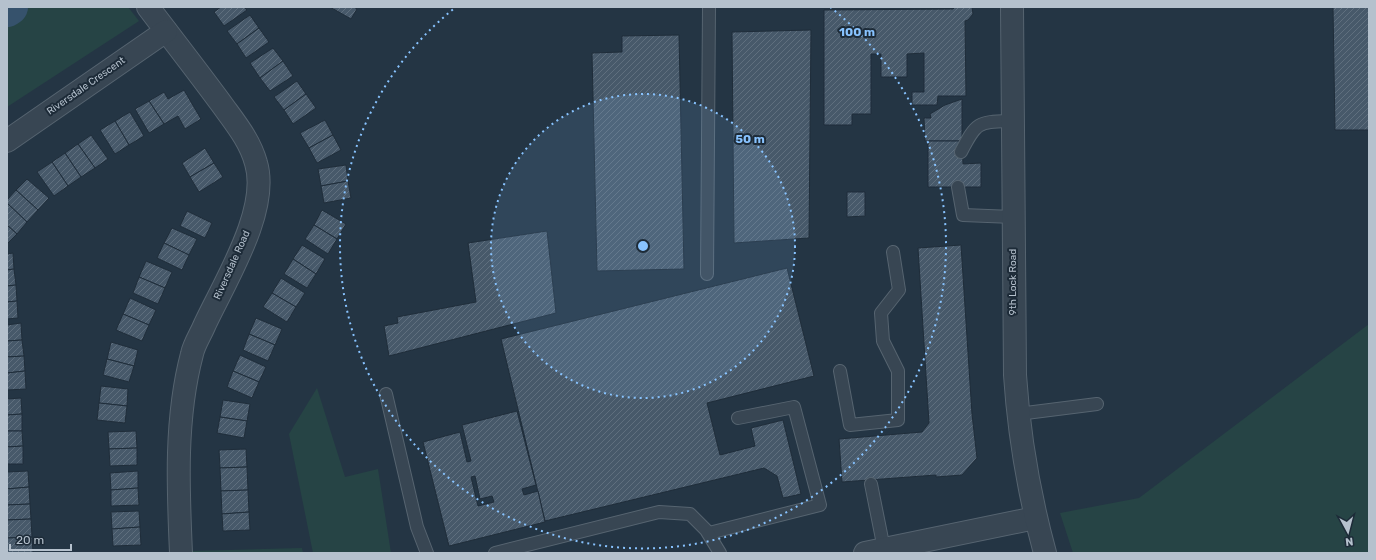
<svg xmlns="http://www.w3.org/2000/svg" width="1376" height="560" viewBox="0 0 1376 560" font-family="Rubik,sans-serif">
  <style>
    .green { fill: #264445 }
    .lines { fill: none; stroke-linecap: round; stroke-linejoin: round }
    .river { stroke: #36526c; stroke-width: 36 }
    .building { fill: url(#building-hatch); stroke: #1f2d3a; fill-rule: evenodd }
    .service-casing { stroke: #566470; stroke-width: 14 }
    .minor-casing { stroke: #566470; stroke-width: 24 }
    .tertiary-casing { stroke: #566470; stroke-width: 24 }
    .service { stroke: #384653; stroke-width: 12 }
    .minor { stroke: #384653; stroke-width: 22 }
    .tertiary { stroke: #384653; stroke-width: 22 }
    .ring { fill: none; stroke: #88c3ff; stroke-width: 2; stroke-dasharray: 2 4 }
    .labels { text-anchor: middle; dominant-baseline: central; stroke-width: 4; stroke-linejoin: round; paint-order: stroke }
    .street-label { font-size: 10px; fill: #b5c1cd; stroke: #1d2b38 }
    .centre { fill: #88c3ff; stroke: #1d2b38; stroke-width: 2 }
    .ring-label { font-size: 12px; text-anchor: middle; font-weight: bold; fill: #88c3ff; stroke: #1d2b38; stroke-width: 4; stroke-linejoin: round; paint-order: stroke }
  </style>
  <defs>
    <pattern id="building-hatch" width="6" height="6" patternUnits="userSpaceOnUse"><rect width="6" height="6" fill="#47596a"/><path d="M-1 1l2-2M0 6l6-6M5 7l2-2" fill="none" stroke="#5f6f7e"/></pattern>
  </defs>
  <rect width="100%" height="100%" fill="#243544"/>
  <g class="green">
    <polygon points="19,7 128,7 139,21 7,107 7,17"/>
    <polygon points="1369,324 1369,553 1073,553 1060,513 1139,498"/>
    <polygon points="317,388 345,477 378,469 391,553 313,553 289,434"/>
    <polygon points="302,548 303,553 192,553 192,551"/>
  </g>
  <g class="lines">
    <polyline class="river" points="7,9 10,7"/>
  </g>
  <g class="building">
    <polygon points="221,7 244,7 247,10 224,26 214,12"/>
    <polygon points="330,7 354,7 357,9 351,19"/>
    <polygon points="955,7 972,7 973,14 968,20 965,21 966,96 938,96 937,105 912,105 912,92 924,92 924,53 907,54 907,77 881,77 881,54 871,54 871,114 852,114 852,125 824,125 824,10 953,9"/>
    <polygon points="1333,7 1369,7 1369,130 1335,130"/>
    <polygon points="250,15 259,28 237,44 227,31"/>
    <polygon points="259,28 269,42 246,58 237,44"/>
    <polygon points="811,30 809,238 734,243 732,32"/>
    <polygon points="679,35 684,269 597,271 592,53 622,52 622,36"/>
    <polygon points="273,48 283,61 260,78 250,63"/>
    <polygon points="283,61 293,76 270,91 260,78"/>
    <polygon points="297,81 306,94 284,110 274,97"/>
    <polygon points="184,90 201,119 185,129 178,116 164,124 149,101 164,92 168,99"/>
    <polygon points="306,94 316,108 293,124 284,110"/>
    <polygon points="962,99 962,141 925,141 924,118 931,118 930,114 945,105"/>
    <polygon points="149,101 164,124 149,133 135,109"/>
    <polygon points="130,112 144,136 129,145 115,121"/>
    <polygon points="325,120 333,135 309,148 300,133"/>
    <polygon points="115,121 129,145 115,154 100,130"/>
    <polygon points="91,135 108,159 95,168 78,144"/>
    <polygon points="333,135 341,150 317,163 309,148"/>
    <polygon points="928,141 962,141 963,164 981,163 981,187 928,187"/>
    <polygon points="78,144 95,168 81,177 65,153"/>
    <polygon points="205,148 214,163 190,177 182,163"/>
    <polygon points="65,153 81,177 68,186 52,162"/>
    <polygon points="52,162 68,186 54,196 37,172"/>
    <polygon points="214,163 223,177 199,192 190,177"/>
    <polygon points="346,165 348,181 321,186 318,169"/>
    <polygon points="27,179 49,198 38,210 16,190"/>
    <polygon points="348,181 351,198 324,203 321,186"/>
    <polygon points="16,190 38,210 27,222 7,203 7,200"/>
    <polygon points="847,192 865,192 865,216 847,217"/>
    <polygon points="7,203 27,222 17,234 7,225"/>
    <polygon points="322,210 346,224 337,239 314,225"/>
    <polygon points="187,211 212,223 205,238 180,226"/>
    <polygon points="7,225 17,234 7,244"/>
    <polygon points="314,225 337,239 328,254 305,239"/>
    <polygon points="172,228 197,239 189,255 164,243"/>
    <polygon points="547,231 556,313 389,356 384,326 398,323 397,317 476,302 468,243"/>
    <polygon points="164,243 189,255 182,270 157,258"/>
    <polygon points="302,245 325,259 316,274 293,259"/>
    <polygon points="961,245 972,414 977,458 962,475 936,477 936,475 842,482 839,439 922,432 929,423 918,248"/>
    <polygon points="13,253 14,269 7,270 7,254"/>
    <polygon points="293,259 316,274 307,288 284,274"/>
    <polygon points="146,261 172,272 165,288 139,277"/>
    <polygon points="787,268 814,376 707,403 720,455 755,446 751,428 783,420 801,494 783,498 777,476 764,468 545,521 501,339"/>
    <polygon points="14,269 16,285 7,286 7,270"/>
    <polygon points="139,277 165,288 158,304 133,293"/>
    <polygon points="281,278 305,293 296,307 272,293"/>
    <polygon points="16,285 17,301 7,302 7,286"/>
    <polygon points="272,293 296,307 287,322 263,307"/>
    <polygon points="130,298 156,310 149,325 123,314"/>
    <polygon points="17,301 18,318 7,319 7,302"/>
    <polygon points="123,314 149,325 142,341 116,330"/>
    <polygon points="256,318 282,329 275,345 249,334"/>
    <polygon points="21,323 22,340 7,341 7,325"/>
    <polygon points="249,334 275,345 268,361 243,350"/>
    <polygon points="22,340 24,356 7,357 7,341"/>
    <polygon points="111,342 138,350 134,366 107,359"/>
    <polygon points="240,355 266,367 259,382 233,371"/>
    <polygon points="24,356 25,371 7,373 7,357"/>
    <polygon points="107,359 134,366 129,382 103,375"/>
    <polygon points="25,371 26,389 7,390 7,373"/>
    <polygon points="233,371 259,382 252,398 227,387"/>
    <polygon points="101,386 128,389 127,406 99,403"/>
    <polygon points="21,398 22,414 7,415 7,399"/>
    <polygon points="223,400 250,404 247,421 220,417"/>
    <polygon points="99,403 127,406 125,423 97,420"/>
    <path d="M 517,411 L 536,485 L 522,489 L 524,495 L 538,491 L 545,522 L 449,546 L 423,442 L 460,432 L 467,462 L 471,461 L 462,425 ZM 475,476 L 480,499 L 492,496 L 494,502 L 478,506 L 471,477 Z"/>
    <polygon points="22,414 22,431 7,431 7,415"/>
    <polygon points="220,417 247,421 244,438 217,433"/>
    <polygon points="7,431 22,431 23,446 7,447"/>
    <polygon points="136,431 137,448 109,449 108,432"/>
    <polygon points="23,446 23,464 7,464 7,447"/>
    <polygon points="137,448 137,465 110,466 109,449"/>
    <polygon points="246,449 247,467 220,468 219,450"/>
    <polygon points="247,467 248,490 221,491 220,468"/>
    <polygon points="28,471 29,487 7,489 7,472"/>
    <polygon points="138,471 138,488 111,490 110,473"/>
    <polygon points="29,487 30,504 7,505 7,489"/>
    <polygon points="138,488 139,505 111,506 111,490"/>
    <polygon points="248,490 249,512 222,514 221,491"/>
    <polygon points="30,504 31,519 7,520 7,505"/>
    <polygon points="139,511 140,527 112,529 111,512"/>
    <polygon points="249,512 250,530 223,531 222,514"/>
    <polygon points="31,519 32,537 7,538 7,520"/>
    <polygon points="140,527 141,545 113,546 112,529"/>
    <polygon points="32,537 33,553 7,553 7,538"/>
  </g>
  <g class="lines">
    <g class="service-casing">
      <g id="service">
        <path d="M 961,152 C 977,121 978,122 1012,121"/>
        <polyline points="958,187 963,215 1013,217"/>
        <polyline points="707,274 709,7"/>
        <polyline points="840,371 850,425 898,420 898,371 883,341 881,313 899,290 893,252"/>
        <polyline points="386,394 417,527 427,553"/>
        <polyline points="1018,414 1097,404"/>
        <polyline points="871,484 884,549"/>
        <polyline points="709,533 820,505 794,407 738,418"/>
        <polyline points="495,553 659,512 690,514 706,530 720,553"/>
      </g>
    </g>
    <g class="minor-casing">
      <g id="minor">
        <path d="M 148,7 C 173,40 198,72 223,106 C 236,124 250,141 256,163 C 270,210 225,281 205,324 C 201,334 194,344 192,354 C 175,418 178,487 181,553"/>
        <polyline points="7,141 166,31"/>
        <polyline points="865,553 1035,518"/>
      </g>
    </g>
    <g class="tertiary-casing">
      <path id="tertiary" d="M 1012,7 L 1015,375 C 1019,436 1029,494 1045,553"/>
    </g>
    <use href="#service" class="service"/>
    <use href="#minor" class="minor"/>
    <use href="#tertiary" class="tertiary"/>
  </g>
  <circle cx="643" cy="246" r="152" fill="#88c3ff" fill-opacity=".12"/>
  <g class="ring">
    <circle cx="643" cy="246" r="152"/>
    <path d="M830 7A303 303 0 1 1 456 7"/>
  </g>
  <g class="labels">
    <g class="street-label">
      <text transform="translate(86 86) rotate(-35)">Riversdale Crescent</text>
      <text transform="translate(232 265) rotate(-66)">Riversdale Road</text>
      <text transform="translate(1013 282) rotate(-90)">9th Lock Road</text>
    </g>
  </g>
  <circle cx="643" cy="246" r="6" class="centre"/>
  <g class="ring-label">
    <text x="857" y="36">100 m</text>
    <text x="750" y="143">50 m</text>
  </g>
  <rect width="1376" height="560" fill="none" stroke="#b5c1cd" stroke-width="16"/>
  <g transform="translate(1348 532) rotate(173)" stroke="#1d2b38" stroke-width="3" paint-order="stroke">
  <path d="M0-3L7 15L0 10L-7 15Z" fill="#b5c1cd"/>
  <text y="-6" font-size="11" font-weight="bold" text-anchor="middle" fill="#b5c1cd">N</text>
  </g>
  <path d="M10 544v6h61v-6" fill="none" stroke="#b5c1cd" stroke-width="2"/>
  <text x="16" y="544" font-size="12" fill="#b5c1cd" stroke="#1d2b38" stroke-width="3" paint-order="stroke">20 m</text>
</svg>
